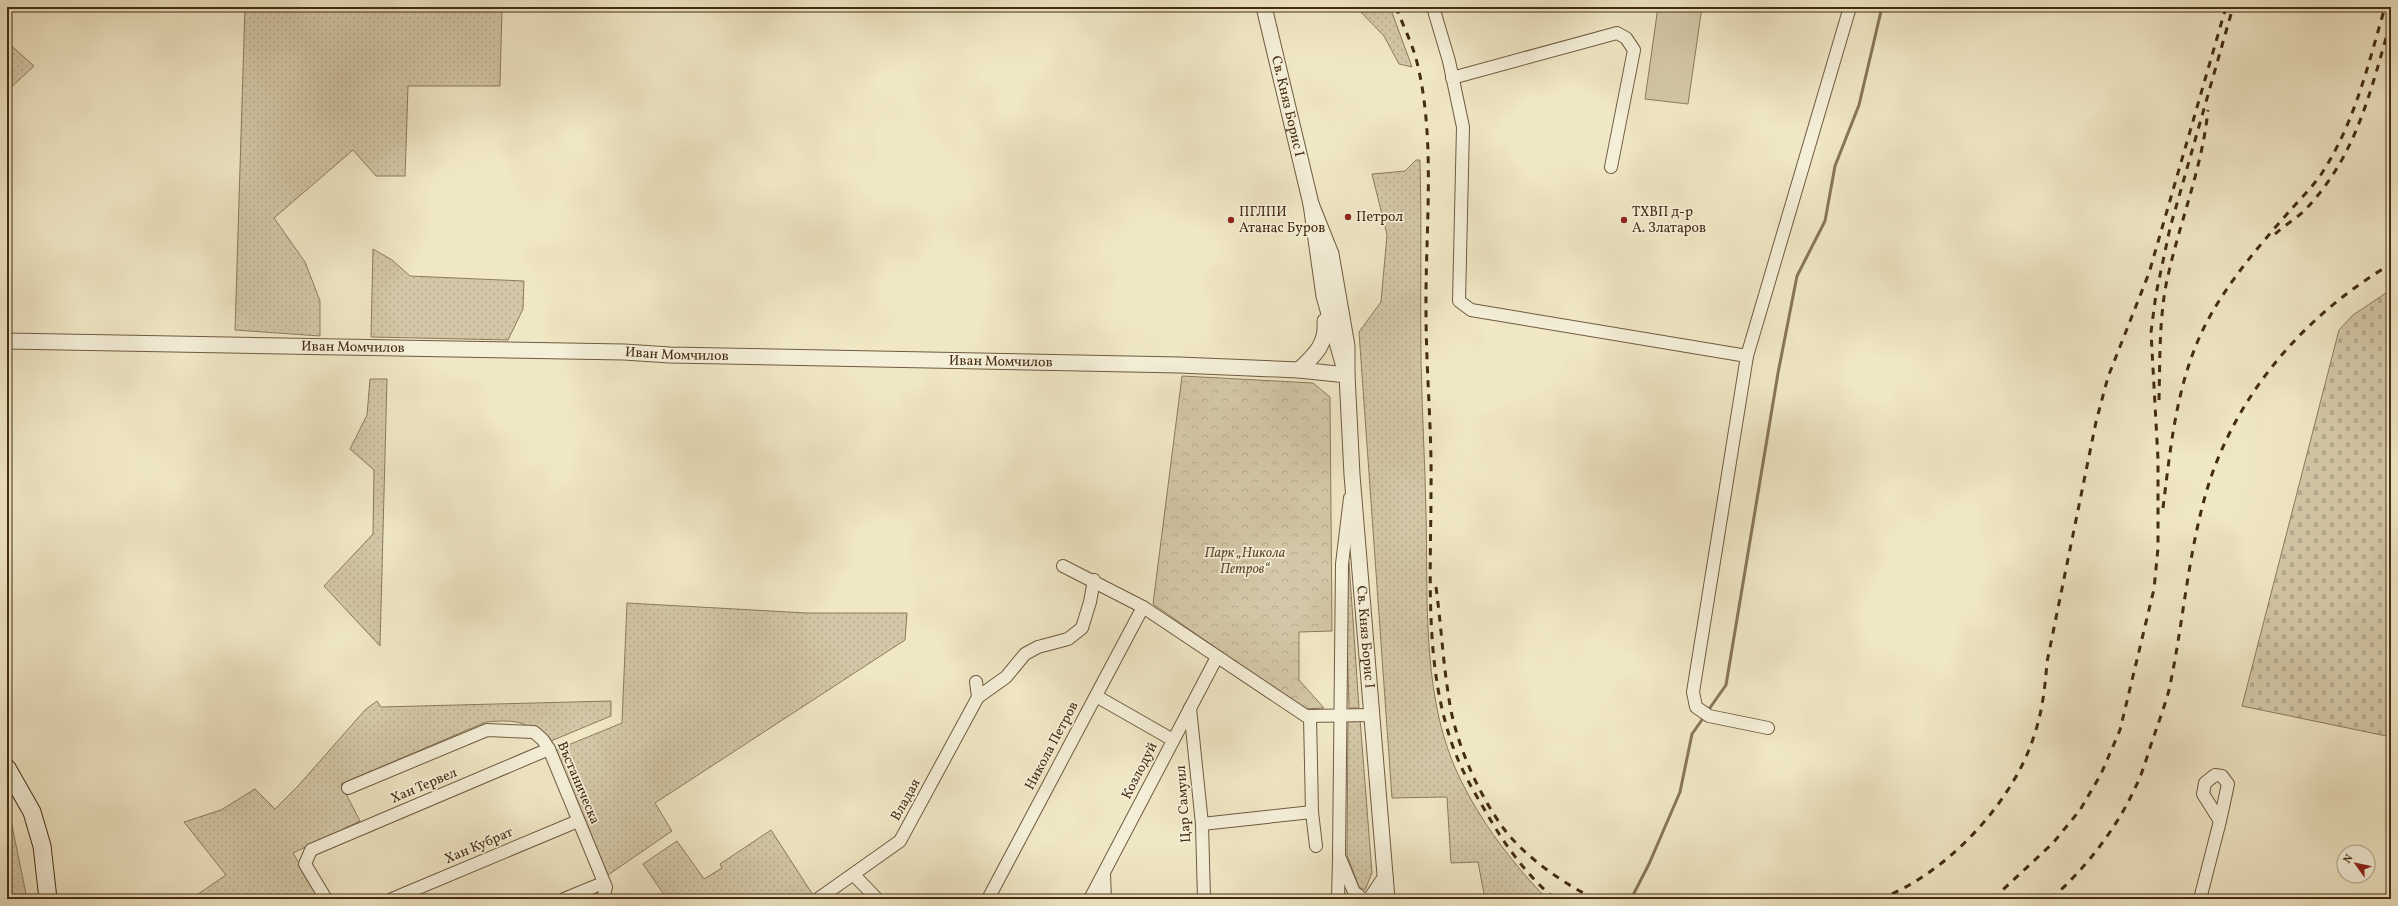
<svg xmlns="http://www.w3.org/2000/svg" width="2398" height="906" viewBox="0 0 2398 906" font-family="Vollkorn,serif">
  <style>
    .grass { fill: url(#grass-dots); stroke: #8c7a5c }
    .forest { fill: url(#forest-crowns); stroke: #8c7a5c }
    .cemetery { fill: url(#cemetery-stones); stroke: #8c7a5c }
    .pitch { fill: #d3c7a7; stroke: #8c7a5c }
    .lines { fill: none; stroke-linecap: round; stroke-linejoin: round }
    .stream { stroke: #887659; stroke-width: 3 }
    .minor-casing { stroke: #6f5b3f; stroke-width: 14 }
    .tertiary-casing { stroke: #6f5b3f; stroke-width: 17 }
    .secondary-casing { stroke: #442c12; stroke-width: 19 }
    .minor { stroke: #f5efd9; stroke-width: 12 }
    .tertiary { stroke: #f5efd9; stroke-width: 15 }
    .secondary { stroke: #f5efd9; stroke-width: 17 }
    .rail { stroke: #442c12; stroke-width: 3; stroke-dasharray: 7 7; stroke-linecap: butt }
    .poi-dot { fill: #8f2418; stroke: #f5efd9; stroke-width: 1.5 }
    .labels { text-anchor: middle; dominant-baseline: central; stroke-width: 3.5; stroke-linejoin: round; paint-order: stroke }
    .street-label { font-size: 14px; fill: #442c12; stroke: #f5efd9 }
    .poi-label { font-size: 14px; fill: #442c12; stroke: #f5efd9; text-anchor: start }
    .park-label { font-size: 14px; font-style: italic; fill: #614b30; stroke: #f5efd9 }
  </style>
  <defs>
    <pattern id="grass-dots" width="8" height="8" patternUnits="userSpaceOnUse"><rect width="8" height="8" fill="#d3c7a7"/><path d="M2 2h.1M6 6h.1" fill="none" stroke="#b6ab8f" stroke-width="1.8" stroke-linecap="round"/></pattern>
    <pattern id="forest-crowns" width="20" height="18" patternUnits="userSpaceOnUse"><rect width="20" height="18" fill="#d3c7a7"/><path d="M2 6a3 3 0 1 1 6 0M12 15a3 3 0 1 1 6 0" fill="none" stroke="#b6ab8f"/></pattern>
    <pattern id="cemetery-stones" width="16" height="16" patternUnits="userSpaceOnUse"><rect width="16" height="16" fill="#d3c7a7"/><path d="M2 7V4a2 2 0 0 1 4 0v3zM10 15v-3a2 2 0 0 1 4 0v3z" fill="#b6ab8f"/></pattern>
  </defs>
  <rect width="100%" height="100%" fill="#f0e7c5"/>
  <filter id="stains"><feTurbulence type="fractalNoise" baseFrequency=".005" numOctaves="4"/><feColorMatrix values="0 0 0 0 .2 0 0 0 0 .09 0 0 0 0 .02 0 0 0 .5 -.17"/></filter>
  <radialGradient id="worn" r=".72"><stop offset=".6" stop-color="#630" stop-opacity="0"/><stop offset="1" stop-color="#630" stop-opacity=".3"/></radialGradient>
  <g class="grass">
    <polygon points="245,7 502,7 500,86 408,86 405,176 376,176 353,150 274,218 305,262 320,301 320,336 235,330"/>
    <polygon points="1356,7 1390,7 1412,67 1399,64 1384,36"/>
    <polygon points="7,42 34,66 7,91"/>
    <path d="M 1416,160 L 1420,160 C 1422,228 1420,295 1421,362 C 1422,413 1425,463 1426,513 C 1428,594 1422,687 1453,763 C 1474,813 1509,860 1547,899 L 1485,899 L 1478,862 L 1451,863 L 1447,797 L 1392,798 L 1359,332 L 1381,302 L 1387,235 L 1372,174 L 1405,171 Z"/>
    <polygon points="373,249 392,260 410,276 524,281 523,309 508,340 371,337"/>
    <polygon points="370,379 387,379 380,646 324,586 373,534 374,470 350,449 367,415"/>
    <polygon points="1349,562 1359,708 1349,708 1345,563"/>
    <polygon points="627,603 807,613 907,613 905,640 655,803 672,831 608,875 556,750 622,723"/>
    <path d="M 377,701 L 381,707 L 611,701 L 611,716 L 551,741 C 526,722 518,719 486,722 L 341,784 L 360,821 L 293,853 L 320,899 L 191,899 L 226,875 L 184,822 L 221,810 L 255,789 L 275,809 L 298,786 L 365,710 Z"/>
    <polygon points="1348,719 1360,719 1372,873 1365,890 1359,887 1347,855"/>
    <polygon points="7,801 27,899 7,899"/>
    <polygon points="771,830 813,895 808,899 720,899 717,896 712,899 667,899 643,864 677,841 704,879 722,868 720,864"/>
  </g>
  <polygon class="forest" points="1182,376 1313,383 1330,397 1332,631 1299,632 1299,680 1324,708 1304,709 1153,604"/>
  <polygon class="cemetery" points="2391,292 2391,737 2242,706 2339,330 2353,315 2386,293"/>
  <polygon class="pitch" points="1658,7 1702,7 1688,104 1645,99"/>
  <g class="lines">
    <g class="stream">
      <polyline points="1707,712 1726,685 1778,373 1797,276 1825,221 1835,166 1859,105 1882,7"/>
      <polyline points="1631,899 1649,864 1680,792 1692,734 1704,717"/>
    </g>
    <g class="minor-casing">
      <g id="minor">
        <polyline points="1433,7 1449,61 1463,127 1459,301 1471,310 1747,356"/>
        <polyline points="1452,78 1617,33 1626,38 1634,50 1611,167"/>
        <polyline points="1350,498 1342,564 1339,856 1354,892 1363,899"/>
        <polyline points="1063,566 1143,607 1306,716 1373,715"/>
        <polyline points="1096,696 1173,740"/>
        <polyline points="978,697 1006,677 1025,654 1038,647 1068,639 1082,628 1090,602 1094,580"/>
        <polyline points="1190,708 1202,824 1204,899"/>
        <polyline points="1310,717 1312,812 1316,846"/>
        <polyline points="1768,728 1709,716 1696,707 1693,692 1747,356 1850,7"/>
        <polyline points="348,788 487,730 534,732 543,740 549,749 606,887 603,899"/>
        <polyline points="1202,824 1312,812"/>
        <polyline points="1104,874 1105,899"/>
        <polyline points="854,875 877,899"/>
        <polyline points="326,899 305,864 311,850 549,749"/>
        <polyline points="392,899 578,821"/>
        <polyline points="564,899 603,883"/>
        <polyline points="818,899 900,841 978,697 976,682"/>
        <polyline points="988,899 1143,607"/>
        <polyline points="1090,899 1217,657"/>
        <polyline points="1338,899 1339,860"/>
        <polyline points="2200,899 2220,821 2228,784 2222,776 2215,775 2205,783 2203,794 2220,821"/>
      </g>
    </g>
    <g class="tertiary-casing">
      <g id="tertiary">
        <path id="s1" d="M 1264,7 L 1311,204 L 1324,296 L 1344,367"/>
        <path id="s2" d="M 1311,204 L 1331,254 L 1347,346 L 1347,375 L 1352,475 L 1387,899"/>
        <path id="s3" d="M 7,341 L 624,352 L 670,355 L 1179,365 L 1299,370 L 1347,375"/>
        <path d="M 1299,370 C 1315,355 1327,344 1325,321"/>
        <polyline points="1371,899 1385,878"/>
      </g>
    </g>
    <g class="secondary-casing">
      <polyline id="secondary" points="7,768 32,812 42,846 48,899"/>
    </g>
    <use href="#minor" class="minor"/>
    <use href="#tertiary" class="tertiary"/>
    <use href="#secondary" class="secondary"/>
    <g class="rail">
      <path d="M 1396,7 C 1402,23 1410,39 1415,55 C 1437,133 1425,230 1426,311 C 1426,371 1432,430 1431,489 C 1431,574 1424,663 1452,744 C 1460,767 1471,787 1483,807 C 1502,841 1525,874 1555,899"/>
      <path d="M 2275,234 C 2284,226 2295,219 2304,211 C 2357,156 2370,92 2391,21"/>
      <path d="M 2159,400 C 2160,362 2159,323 2166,285 C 2178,226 2202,170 2208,110"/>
      <path d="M 2163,508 C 2171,444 2177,376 2209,318 C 2230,280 2258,247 2287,214 C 2298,201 2312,188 2322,173 C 2355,122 2368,65 2385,7"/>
      <path d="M 1436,587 C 1441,624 1443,662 1449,699 C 1455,741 1478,794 1504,829 C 1525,857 1564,884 1595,899"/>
      <path d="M 1879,899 C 1944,876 2011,805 2033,739 C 2042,714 2045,689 2047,662 L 2096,422 L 2108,377 L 2149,273 L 2226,7"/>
      <polyline points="1993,899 2053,843 2080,810 2101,774 2120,730 2154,589 2158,548 2158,459 2151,332 2156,294 2170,228 2233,7"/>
      <path d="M 2051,899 C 2086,868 2117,828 2136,786 C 2144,770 2148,752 2154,736 C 2159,721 2165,705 2169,690 C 2184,621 2188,548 2210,480 C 2241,388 2308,313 2391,264"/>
    </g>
  </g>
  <g class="poi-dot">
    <circle cx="1348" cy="217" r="4"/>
    <circle cx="1231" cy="220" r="4"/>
    <circle cx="1624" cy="220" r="4"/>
  </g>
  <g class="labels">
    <g class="street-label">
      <text stroke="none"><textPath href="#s1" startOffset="102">Св. Княз Борис I</textPath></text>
      <text stroke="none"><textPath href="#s3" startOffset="346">Иван Момчилов</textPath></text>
      <text stroke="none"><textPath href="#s3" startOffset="670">Иван Момчилов</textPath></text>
      <text stroke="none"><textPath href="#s3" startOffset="994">Иван Момчилов</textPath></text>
      <text stroke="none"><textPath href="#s2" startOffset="439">Св. Княз Борис I</textPath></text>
      <text transform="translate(1052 746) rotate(-62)">Никола Петров</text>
      <text transform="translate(1140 771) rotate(-63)">Козлодуй</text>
      <text transform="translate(578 783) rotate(67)">Въстаническа</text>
      <text transform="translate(424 786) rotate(-23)">Хан Тервел</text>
      <text transform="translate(906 800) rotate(-61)">Владая</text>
      <text transform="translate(1184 804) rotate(-94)">Цар Самуил</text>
      <text transform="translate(479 846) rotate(-23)">Хан Кубрат</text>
    </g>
    <g class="poi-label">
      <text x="1239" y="212">ПГЛПИ<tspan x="1239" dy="16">Атанас Буров</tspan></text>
      <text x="1632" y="212">ТХВП д-р<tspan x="1632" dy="16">А. Златаров</tspan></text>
      <text x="1356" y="217">Петрол</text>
    </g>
    <g class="park-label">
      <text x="1245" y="553">Парк „Никола<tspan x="1245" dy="16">Петров“</tspan></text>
    </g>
  </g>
  <rect width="2398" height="906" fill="none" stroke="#f0e7c5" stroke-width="24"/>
  <rect x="8" y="8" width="2382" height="890" fill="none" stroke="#442c12" stroke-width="2"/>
  <rect x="12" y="12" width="2374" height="882" fill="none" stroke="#442c12"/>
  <g transform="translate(2356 864) rotate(303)"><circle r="19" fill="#f5efd9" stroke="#aea189"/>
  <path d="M0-3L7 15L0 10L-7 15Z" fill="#8f2418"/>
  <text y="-6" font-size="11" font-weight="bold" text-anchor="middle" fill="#442c12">N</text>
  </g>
  <rect width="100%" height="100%" filter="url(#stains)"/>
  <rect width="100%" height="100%" fill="url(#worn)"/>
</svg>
